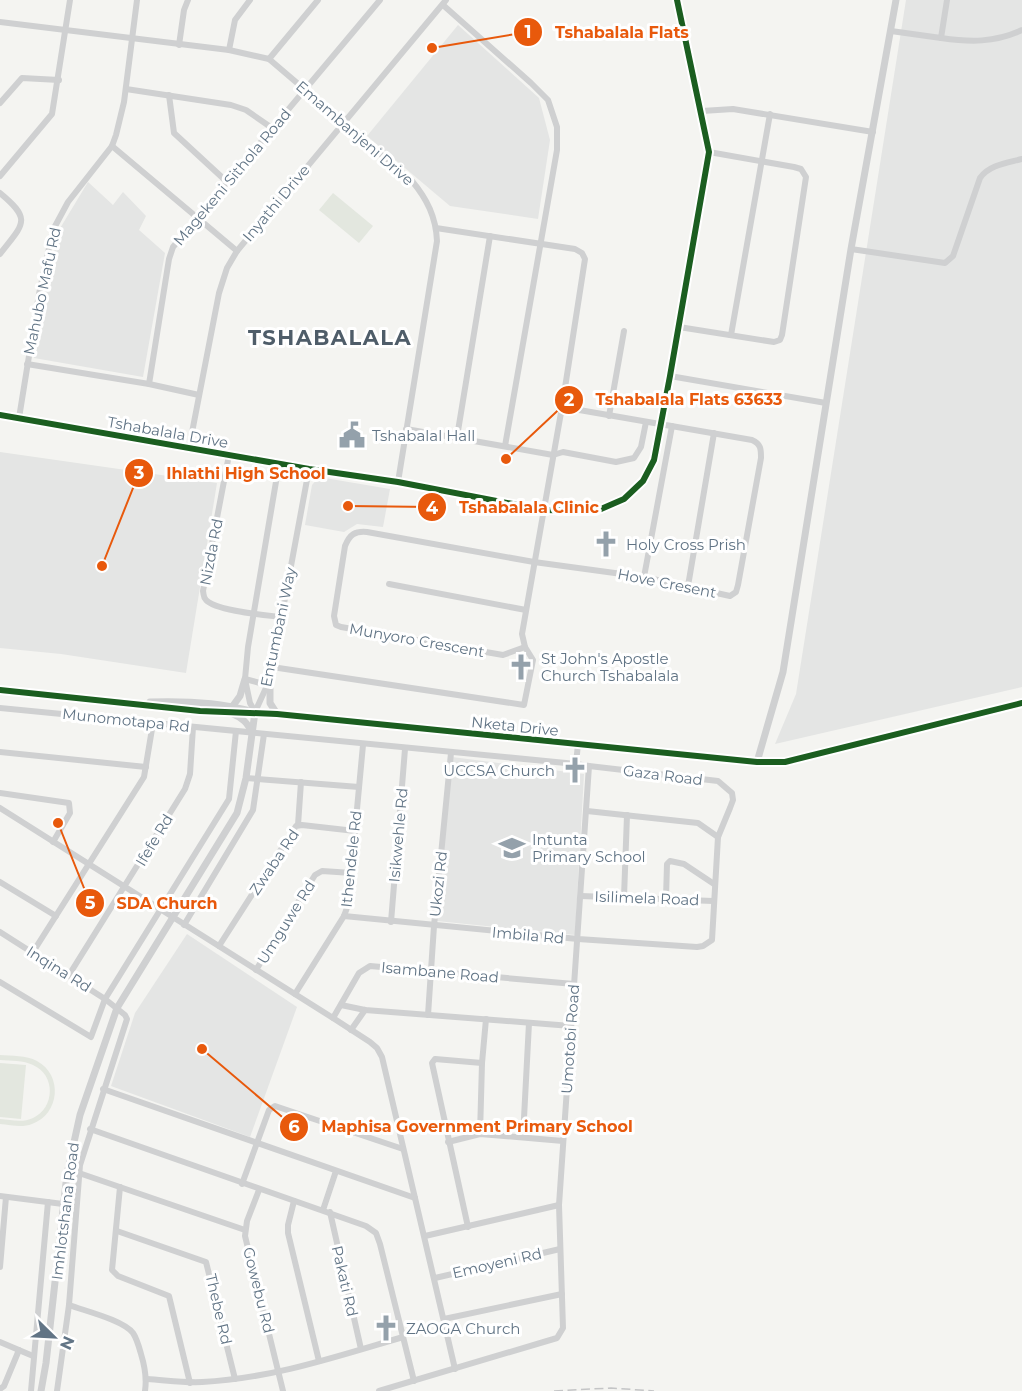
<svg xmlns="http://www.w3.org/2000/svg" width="1022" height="1391" viewBox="0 0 1022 1391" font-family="Montserrat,sans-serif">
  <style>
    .built { fill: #e4e5e4 }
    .green { fill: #e3e7df }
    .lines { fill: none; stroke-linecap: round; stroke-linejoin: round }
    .minor { stroke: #cfd0d1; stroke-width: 6 }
    .tertiary { stroke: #cfd0d1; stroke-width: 7 }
    .rail { stroke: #c4c5c6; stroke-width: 1.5; stroke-dasharray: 9 4.5; stroke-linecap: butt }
    .cycleway-casing { stroke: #fff; stroke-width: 10 }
    .cycleway { stroke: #1b5e20; stroke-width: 6 }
    .labels { text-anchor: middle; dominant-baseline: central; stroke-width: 6; stroke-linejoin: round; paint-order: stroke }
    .street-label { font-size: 15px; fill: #617485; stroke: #fff }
    .poi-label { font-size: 15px; fill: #617485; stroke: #fff; text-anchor: start }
    .district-label { font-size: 21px; font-weight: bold; letter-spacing: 1.5px; fill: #4f5d69; stroke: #fff }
    .leader { fill: none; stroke: #e8590c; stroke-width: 2 }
    .callout-dot { fill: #e8590c; stroke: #fff; stroke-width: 2 }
    .mark-label { font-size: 18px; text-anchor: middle; font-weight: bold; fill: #fff }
    .callout-label { font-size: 16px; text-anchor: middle; font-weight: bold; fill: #e8590c; stroke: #fff; stroke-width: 6; stroke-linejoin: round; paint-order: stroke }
  </style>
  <rect width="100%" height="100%" fill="#f4f4f1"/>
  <g class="built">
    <polygon points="906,0 1022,0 1022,687 775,744 796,694"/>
    <polygon points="458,25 539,98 550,140 538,219 450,206 367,136"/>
    <polygon points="88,182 113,205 123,192 146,216 139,230 165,253 143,377 34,358 39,320 59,230"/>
    <polygon points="0,452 217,483 186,673 61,654 0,648"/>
    <polygon points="319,477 390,489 383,527 357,524 344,532 305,525 312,485"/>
    <polygon points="452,757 584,774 575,935 437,921"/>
    <polygon points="187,934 297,1007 250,1137 111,1086 135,1013"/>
  </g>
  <g class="green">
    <polygon points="333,193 373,226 359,243 319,210"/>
    <path d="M 0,1055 C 12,1056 26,1055 37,1061 C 63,1075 60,1114 32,1124 C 22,1128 11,1125 0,1124 L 0,1119 C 11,1120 23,1123 33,1118 C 55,1108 56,1075 33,1065 C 23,1060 11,1061 0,1060 Z"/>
    <polygon points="0,1063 26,1065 21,1119 0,1117"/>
  </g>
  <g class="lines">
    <g class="minor">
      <polyline points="443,5 531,83 548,100 557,127 557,150 505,446"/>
      <path d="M 0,22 L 229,50 L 269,59 L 412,181 C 427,199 436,217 437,241 L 398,482"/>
      <polyline points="891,31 941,38 947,0"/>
      <path d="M 941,38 C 969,42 995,43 1022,30"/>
      <polyline points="179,45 184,10 188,0"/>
      <polyline points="229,50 235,20 250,0"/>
      <polyline points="269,59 318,0"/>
      <polyline points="126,89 231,105 246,110 272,128"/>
      <polyline points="169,95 174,133 226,181"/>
      <polyline points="0,103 22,78 59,80"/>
      <polyline points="702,111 733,109 873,132"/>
      <polyline points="112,146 237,251"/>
      <polyline points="0,176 52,114 70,0"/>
      <path d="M 0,193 C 33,220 23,224 0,254"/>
      <path d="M 851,249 L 945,263 L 953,256 L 980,178 C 989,165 1007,163 1022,159"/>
      <polyline points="679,327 774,342 780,340 782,335 806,177 801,169 794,167 709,152"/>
      <polyline points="731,335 770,114"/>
      <polyline points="27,364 149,384 199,395"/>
      <polyline points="670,376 826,403"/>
      <polyline points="149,384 169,259 173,247 380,0"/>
      <polyline points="0,415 309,469 398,482 544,510 589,511 601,509 624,499 643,481 654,460 670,376 709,152 677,0"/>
      <polyline points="609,416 624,331"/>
      <polyline points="19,418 39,294 53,230 68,202 112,146 116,135 124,102 137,0"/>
      <polyline points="406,429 553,455 563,452 616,462 634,458 641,447 646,422"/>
      <polyline points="457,437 490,236"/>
      <polyline points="189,448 219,293 227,268 237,251 446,0"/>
      <path d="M 229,455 L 203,591 C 204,595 203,597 206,600 C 216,611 265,615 281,617"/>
      <polyline points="644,577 672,426"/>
      <polyline points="389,584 526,610"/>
      <polyline points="688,586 714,433"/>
      <path d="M 525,647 L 503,655 L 341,627 L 336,625 L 334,616 L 345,546 C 350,534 355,531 367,532 L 534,562 L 644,577 L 730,596 L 736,592 L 738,585 L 761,458 C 761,449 761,444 752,440 L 562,407"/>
      <polyline points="272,667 524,705 533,660 525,647 522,634 562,407 585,259 582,253 575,249 436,228"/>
      <polyline points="245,679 260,683 269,679"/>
      <polyline points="0,708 576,764"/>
      <polyline points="255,712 250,703 245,679 248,647 279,464"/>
      <polyline points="255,712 270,679 309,469"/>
      <polyline points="0,752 146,767"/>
      <polyline points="246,778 359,787"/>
      <polyline points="0,793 69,803 70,813 53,842"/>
      <polyline points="0,808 333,1018 370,1042 377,1048 382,1057 455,1369"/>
      <polyline points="587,811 698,823 718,837"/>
      <polyline points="298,825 301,782"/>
      <polyline points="0,882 56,916"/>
      <polyline points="581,896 713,901"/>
      <polyline points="624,897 627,815"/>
      <polyline points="666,898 667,864 670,861 684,864 714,884"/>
      <polyline points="344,916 578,939 697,947 703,946 712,940 718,837 730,808 733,800 732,793 718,781 589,766"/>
      <polyline points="391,922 405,749"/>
      <polyline points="184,925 253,810 264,734"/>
      <polyline points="0,932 105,999 125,1015 127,1019 80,1165 69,1305 57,1391"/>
      <polyline points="219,946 296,826 302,825 355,831"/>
      <polyline points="33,952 144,777 153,723"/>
      <polyline points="256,970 315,875 322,871 352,873"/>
      <polyline points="69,975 185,789 190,774 193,727"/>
      <polyline points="0,982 91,1037 105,999 229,799 236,731"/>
      <polyline points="295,994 344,916 348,905 363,745"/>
      <polyline points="341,1005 365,1010 571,1026"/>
      <polyline points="428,1015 434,926 451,753"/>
      <polyline points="333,1018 359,973 370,966 574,984"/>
      <polyline points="351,1030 365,1010"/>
      <polyline points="103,1089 415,1198"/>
      <polyline points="90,1129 366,1226 376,1233 380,1244 414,1381"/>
      <polyline points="480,1134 482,1063 486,1019"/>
      <polyline points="523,1137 529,1023"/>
      <polyline points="448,1142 480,1134 563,1141"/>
      <polyline points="79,1173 245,1230"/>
      <polyline points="242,1184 269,1110 275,1106 403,1149"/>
      <polyline points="120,1187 112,1270 118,1276 169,1296 190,1383"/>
      <polyline points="259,1190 247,1221 245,1236 283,1391"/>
      <polyline points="0,1196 63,1204"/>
      <polyline points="294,1201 288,1225 288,1233 319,1361"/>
      <polyline points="323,1210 336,1171"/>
      <polyline points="330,1212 361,1349"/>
      <polyline points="468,1227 432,1063 435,1059 482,1063"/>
      <polyline points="117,1231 206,1262 235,1379"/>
      <polyline points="425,1236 559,1205"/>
      <polyline points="0,1267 6,1197"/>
      <polyline points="435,1278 560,1249"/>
      <path d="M 69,1305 C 85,1311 123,1320 133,1333 C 137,1339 139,1347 141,1354 C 145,1367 147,1378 145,1391"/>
      <polyline points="444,1319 562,1294"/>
      <polyline points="0,1342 33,1356"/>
      <path d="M 147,1379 C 165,1380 183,1383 202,1382 C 270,1379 338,1356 403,1337"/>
      <polyline points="0,1389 4,1386 19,1350"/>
      <polyline points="31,1391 48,1202"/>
      <polyline points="379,1391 557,1338 563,1328 559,1205 589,766 576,764 578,744"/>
    </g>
    <g class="tertiary">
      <polyline points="270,679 270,703 277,714"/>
      <polyline points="0,690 200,711 277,714 757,762 785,762 1022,703"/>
      <path d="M 150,702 C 182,701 216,702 246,710"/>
      <polyline points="232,707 240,696 245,679"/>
      <path d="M 233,714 C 243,718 247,723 252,732"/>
      <polyline points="757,762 783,672 851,249 896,0"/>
      <polyline points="41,1391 46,1363 67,1174 80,1115 117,1008 237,813 246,778 255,712"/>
    </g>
    <polyline class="rail" points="554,1391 611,1388 654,1391"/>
    <g class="cycleway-casing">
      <g id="cycleway">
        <polyline points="0,415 309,469 398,482 544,510 589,511 601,509 624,499 643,481 654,460 670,376 709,152 677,0"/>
        <polyline points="0,690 200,711 277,714 757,762 785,762 1022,703"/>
      </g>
    </g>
    <use href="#cycleway" class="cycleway"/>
  </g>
  <defs>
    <g id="civic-bare" transform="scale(2.07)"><path d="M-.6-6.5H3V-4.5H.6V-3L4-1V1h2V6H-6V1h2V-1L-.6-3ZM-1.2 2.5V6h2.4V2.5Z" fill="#94a1ab" stroke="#fff" stroke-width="2.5" paint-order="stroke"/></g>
    <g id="church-bare" transform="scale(2.07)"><path d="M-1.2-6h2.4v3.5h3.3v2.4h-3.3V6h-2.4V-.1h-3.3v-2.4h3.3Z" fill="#94a1ab" stroke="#fff" stroke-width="2.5" paint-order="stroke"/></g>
    <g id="school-bare" transform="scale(2.07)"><path d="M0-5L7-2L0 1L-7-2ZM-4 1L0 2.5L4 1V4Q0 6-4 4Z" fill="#94a1ab" stroke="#fff" stroke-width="2.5" paint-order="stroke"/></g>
  </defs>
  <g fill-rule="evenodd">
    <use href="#civic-bare" x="352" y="435"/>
    <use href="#church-bare" x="606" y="544"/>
    <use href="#church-bare" x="521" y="667"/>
    <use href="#church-bare" x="575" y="770"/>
    <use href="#school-bare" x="512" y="848"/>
    <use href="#church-bare" x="386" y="1328"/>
  </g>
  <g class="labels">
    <g class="street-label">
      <text transform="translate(355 133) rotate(41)">Emambanjeni Drive</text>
      <text transform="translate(232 177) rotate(-50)">Magekeni Sithola Road</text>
      <text transform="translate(276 203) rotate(-50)">Inyathi Drive</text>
      <text transform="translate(42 291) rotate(-78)">Mahubo Mafu Rd</text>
      <text transform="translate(168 432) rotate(10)">Tshabalala Drive</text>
      <text transform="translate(211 552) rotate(-79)">Nizda Rd</text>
      <text transform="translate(667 583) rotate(11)">Hove Cresent</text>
      <text transform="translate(278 627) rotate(-78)">Entumbani Way</text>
      <text transform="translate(417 640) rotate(10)">Munyoro Crescent</text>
      <text transform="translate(126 720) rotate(6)">Munomotapa Rd</text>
      <text transform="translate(515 726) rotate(6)">Nketa Drive</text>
      <text transform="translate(663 775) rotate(7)">Gaza Road</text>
      <text transform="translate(398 835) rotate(-85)">Isikwehle Rd</text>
      <text transform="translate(154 840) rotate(-59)">Ifefe Rd</text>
      <text transform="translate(351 859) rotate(-84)">Ithendele Rd</text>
      <text transform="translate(274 862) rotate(-56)">Zwaba Rd</text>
      <text transform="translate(438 884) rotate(-84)">Ukozi Rd</text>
      <text transform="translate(647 898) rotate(2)">Isilimela Road</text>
      <text transform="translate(286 922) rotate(-58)">Umguwe Rd</text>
      <text transform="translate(528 935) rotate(5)">Imbila Rd</text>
      <text transform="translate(59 969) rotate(32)">Inqina Rd</text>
      <text transform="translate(440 972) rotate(5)">Isambane Road</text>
      <text transform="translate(570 1039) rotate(-86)">Umotobi Road</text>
      <text transform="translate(65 1211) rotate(-83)">Imhlotshana Road</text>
      <text transform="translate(497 1263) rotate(-13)">Emoyeni Rd</text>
      <text transform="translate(345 1281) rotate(77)">Pakati Rd</text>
      <text transform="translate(259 1290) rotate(76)">Gowebu Rd</text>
      <text transform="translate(219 1309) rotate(77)">Thebe Rd</text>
    </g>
    <g class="poi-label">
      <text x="372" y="435">Tshabalal Hall</text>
      <text x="626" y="544">Holy Cross Prish</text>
      <text x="541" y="658">St John's Apostle<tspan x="541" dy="17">Church Tshabalala</tspan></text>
      <text x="555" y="770" text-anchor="end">UCCSA Church</text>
      <text x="532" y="839">Intunta<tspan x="532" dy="17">Primary School</tspan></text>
      <text x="406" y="1328">ZAOGA Church</text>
    </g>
    <g class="district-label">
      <text x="330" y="337">TSHABALALA</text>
    </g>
  </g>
  <path class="leader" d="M432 48L528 32M506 459L569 400M102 566L139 473M348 506L432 507M58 823L90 903M202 1049L294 1127"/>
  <g class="callout-dot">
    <circle cx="432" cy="48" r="6"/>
    <circle cx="506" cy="459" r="6"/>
    <circle cx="102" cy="566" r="6"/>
    <circle cx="348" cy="506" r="6"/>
    <circle cx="58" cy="823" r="6"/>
    <circle cx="202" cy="1049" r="6"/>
    <circle cx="528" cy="32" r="15"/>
    <circle cx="569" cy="400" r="15"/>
    <circle cx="139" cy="473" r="15"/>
    <circle cx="432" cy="507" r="15"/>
    <circle cx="90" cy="903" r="15"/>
    <circle cx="294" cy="1127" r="15"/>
  </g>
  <g class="mark-label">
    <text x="528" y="38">1</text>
    <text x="569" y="406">2</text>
    <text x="139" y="479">3</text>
    <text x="432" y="514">4</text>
    <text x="90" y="909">5</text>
    <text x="294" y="1133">6</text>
  </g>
  <g class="callout-label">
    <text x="622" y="38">Tshabalala Flats</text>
    <text x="689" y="405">Tshabalala Flats 63633</text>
    <text x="246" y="479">Ihlathi High School</text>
    <text x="529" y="513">Tshabalala Clinic</text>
    <text x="167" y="909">SDA Church</text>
    <text x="477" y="1132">Maphisa Government Primary School</text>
  </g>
  <g transform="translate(54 1337) rotate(114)" stroke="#ffffff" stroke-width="4.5" paint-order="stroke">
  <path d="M0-4.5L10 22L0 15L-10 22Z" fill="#617485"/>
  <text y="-9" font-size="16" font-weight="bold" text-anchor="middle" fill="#617485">N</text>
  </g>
</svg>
